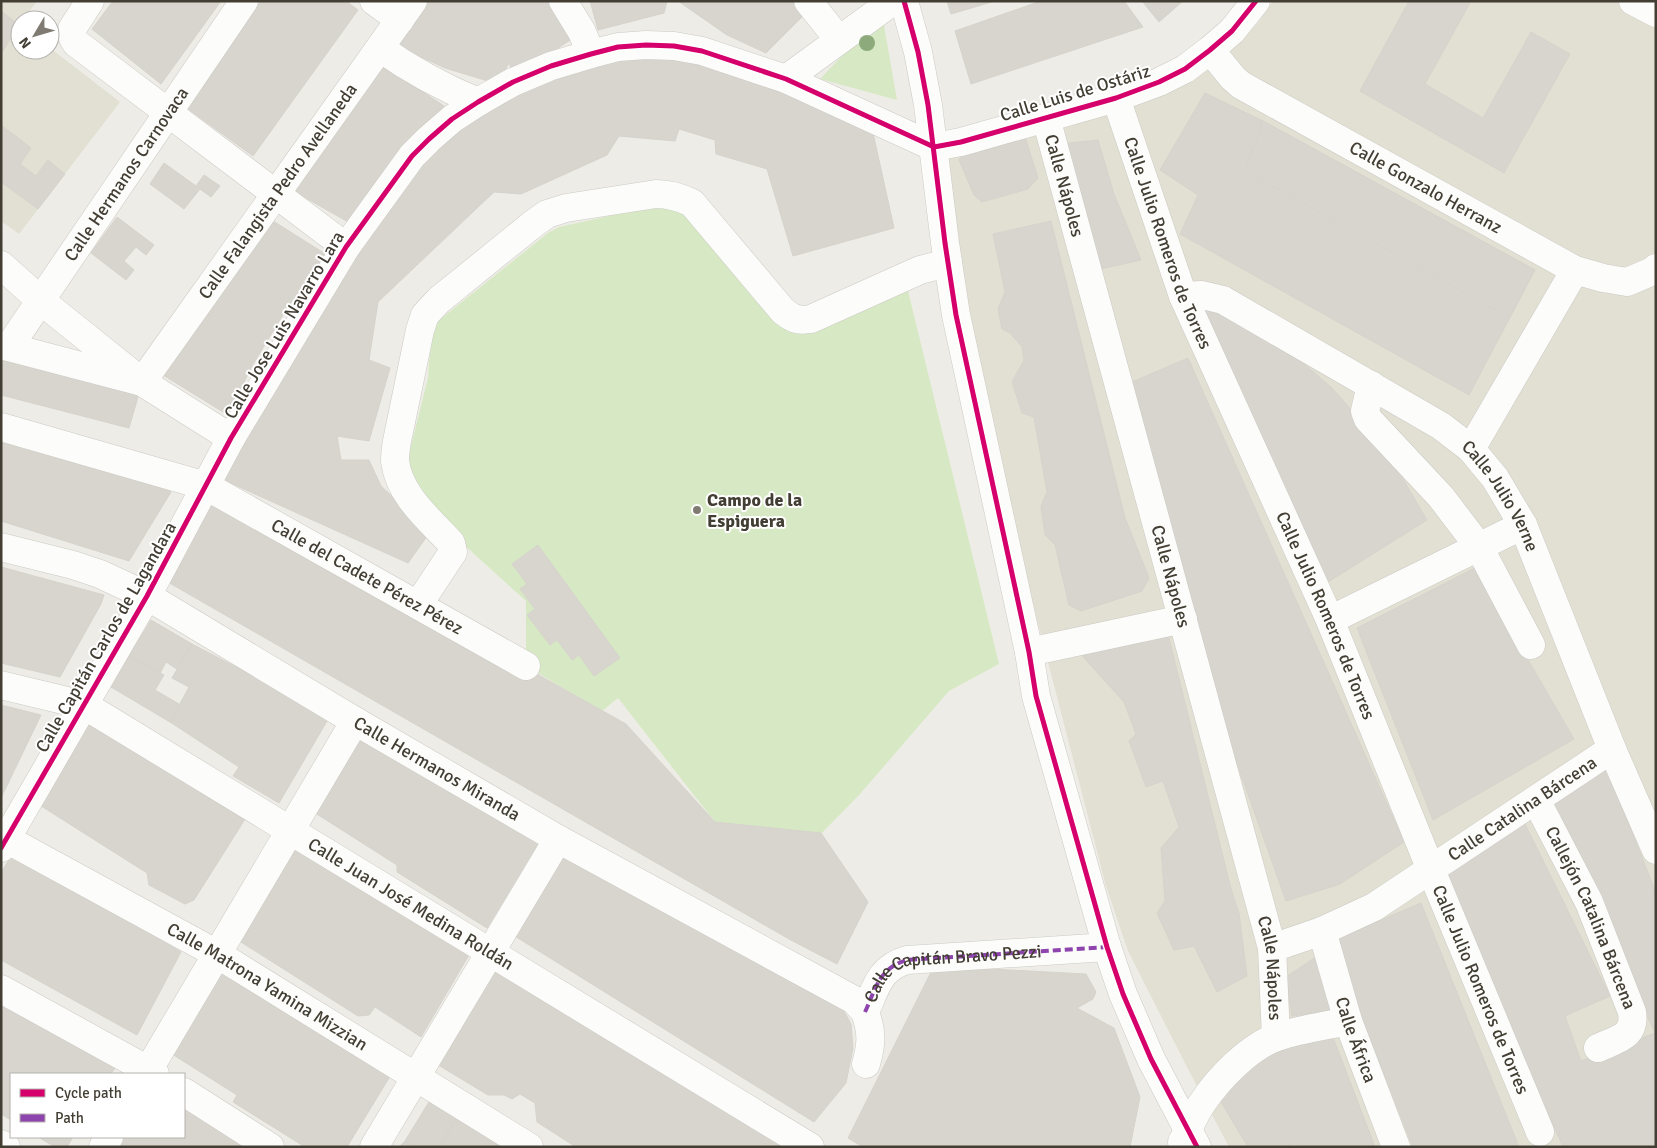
<svg xmlns="http://www.w3.org/2000/svg" width="1657" height="1148" viewBox="0 0 1657 1148" font-family="Signika,sans-serif">
  <style>
    .residential { fill: #e2dfd3 }
    .green { fill: #d7e9c4 }
    .building { fill: #d7d5ce; stroke: #d6d3cc }
    .lines { fill: none; stroke-linecap: round; stroke-linejoin: round }
    .minor-casing { stroke: #cccac4; stroke-width: 29 }
    .minor { stroke: #fcfcfb; stroke-width: 28 }
    .quiet { stroke: #8e44ad; stroke-width: 4; stroke-dasharray: 8 4; stroke-linecap: butt }
    .cycleway-casing { stroke: #fff; stroke-width: 8 }
    .cycleway { stroke: #d6006c; stroke-width: 5 }
    .tree { fill: #8caa7c }
    .poi-dot { fill: #7f7b72; stroke: #fff; stroke-width: 2 }
    .labels { text-anchor: middle; dominant-baseline: central; stroke-width: 4; stroke-linejoin: round; paint-order: stroke }
    .street-label { font-size: 18px; fill: #433e33; stroke: #fff }
    .poi-label { font-size: 18px; font-weight: bold; fill: #433e33; stroke: #fff; text-anchor: start }
  </style>
  <rect width="100%" height="100%" fill="#eeece6"/>
  <g class="residential">
    <polygon points="1,1 37,1 23,20 20,20 20,50 50,50 50,48 120,102 19,234 1,221"/>
    <polygon points="1273,1 1656,1 1656,1147 1229,1147 1187,1067 1128,951 1106,886 984,415 941,153 1193,81 1227,55 1257,24"/>
  </g>
  <g class="green">
    <polygon points="882,14 897,100 820,79"/>
    <polygon points="668,205 701,218 775,312 795,333 908,291 999,664 949,691 860,794 814,841 715,822 618,698 602,711 526,666 526,601 451,533 409,472 409,454 428,378 429,362 434,326 438,321 548,233 559,227 655,206"/>
  </g>
  <g class="building">
    <polygon points="113,1 221,1 161,84 92,29"/>
    <polygon points="261,1 346,1 358,10 253,156 184,106"/>
    <polygon points="427,1 551,1 578,35 515,76 509,63 498,84 445,68 395,45"/>
    <polygon points="590,1 667,1 664,13 598,30"/>
    <polygon points="678,1 804,1 810,9 766,53 727,35"/>
    <polygon points="947,1 995,1 951,14"/>
    <polygon points="1041,1 1124,1 1143,27 971,84 955,31"/>
    <polygon points="1142,1 1183,1 1159,22"/>
    <polygon points="1409,1 1471,1 1425,84 1483,118 1531,32 1570,54 1504,173 1360,91"/>
    <polygon points="1,11 19,25 1,54"/>
    <polygon points="604,57 722,60 873,133 894,228 793,256 767,169 716,154 715,140 679,129 675,141 619,136 607,155 521,194 494,192 378,302 369,360 390,368 369,441 337,436 341,460 369,460 381,486 430,532 408,563 215,476 414,166 482,105"/>
    <polygon points="381,64 444,106 432,122 419,129 388,169 350,223 290,189"/>
    <polygon points="1205,93 1263,121 1535,270 1469,395 1180,234 1198,195 1160,170"/>
    <polygon points="1263,121 1535,270 1509,317 1245,171"/>
    <polygon points="1,125 31,148 20,164 36,176 48,160 65,174 38,209 1,182"/>
    <polygon points="1024,134 1038,178 1028,189 982,202 974,195 959,160 967,147"/>
    <polygon points="1098,140 1114,194 1141,260 1096,270 1061,144"/>
    <polygon points="164,163 196,186 204,175 220,186 211,197 200,189 184,209 150,184"/>
    <polygon points="117,217 154,245 146,255 136,247 124,261 134,270 126,280 91,253"/>
    <polygon points="273,221 327,255 287,308 252,366 228,415 163,375"/>
    <polygon points="1051,221 1125,518 1149,578 1142,591 1081,611 1069,605 1055,545 1045,535 1041,506 1047,492 1034,417 1022,413 1012,382 1024,360 1022,347 1010,333 1002,329 998,309 1005,292 993,234"/>
    <polygon points="1212,305 1275,339 1332,388 1384,447 1427,520 1320,587 1201,310"/>
    <polygon points="1,356 140,390 129,428 1,395"/>
    <polygon points="1188,358 1404,842 1340,884 1286,901 1223,724 1132,382"/>
    <polygon points="1,436 147,482 171,492 129,561 1,521"/>
    <polygon points="213,492 626,724 715,822 821,833 868,902 837,964 789,939 166,581"/>
    <polygon points="538,545 620,658 594,676 579,655 572,660 557,640 550,645 527,615 535,609 520,589 527,584 512,564"/>
    <polygon points="1,567 104,595 101,604 60,677 1,663"/>
    <polygon points="1475,568 1574,739 1433,820 1357,628"/>
    <polygon points="151,620 192,644 177,669 166,662 160,673 129,656"/>
    <polygon points="1167,630 1231,889 1239,913 1247,976 1217,992 1194,946 1174,950 1157,913 1165,901 1161,848 1179,827 1163,781 1146,787 1129,741 1136,734 1124,702 1077,650"/>
    <polygon points="192,644 330,716 279,803 233,776 239,767 170,722 189,687 172,678"/>
    <polygon points="129,656 164,675 155,690 179,704 170,722 111,687"/>
    <polygon points="1,705 41,715 1,798"/>
    <polygon points="92,718 247,816 194,900 185,904 149,885 147,873 38,804"/>
    <polygon points="359,726 543,835 487,928 397,872 397,865 309,809"/>
    <polygon points="1605,764 1656,893 1656,1147 1563,1147 1442,875 1522,818 1610,996 1565,1016 1581,1061 1655,1033 1545,803"/>
    <polygon points="293,837 473,948 421,1037 375,1007 369,1015 358,1016 233,937"/>
    <polygon points="564,849 844,1011 851,1024 853,1048 846,1083 814,1122 513,935"/>
    <polygon points="13,853 181,952 137,1035 1,960 1,873"/>
    <polygon points="1421,903 1519,1147 1413,1147 1332,941"/>
    <polygon points="1316,957 1334,1010 1292,1016 1286,977"/>
    <polygon points="934,966 1086,974 1096,992 1093,999 1077,1008 1114,1028 1140,1097 1130,1147 863,1147 848,1138"/>
    <polygon points="496,968 786,1147 576,1147 537,1122 535,1103 520,1094 512,1099 504,1095 488,1095 435,1063"/>
    <polygon points="223,971 392,1073 347,1147 305,1147 233,1102 237,1095 172,1054"/>
    <polygon points="1,996 116,1066 111,1074 11,1074 11,1120 1,1114"/>
    <polygon points="1331,1032 1375,1147 1298,1147 1296,1144 1285,1147 1248,1147 1218,1097 1235,1076 1283,1044"/>
    <polygon points="432,1097 459,1115 439,1147 414,1147 405,1141"/>
    <polygon points="184,1105 250,1147 112,1147 118,1137 184,1137"/>
    <polygon points="459,1115 512,1147 439,1147"/>
    <polygon points="38,1137 73,1137 67,1147 55,1147"/>
    <polygon points="405,1141 414,1147 399,1147"/>
  </g>
  <g class="lines">
    <g class="minor-casing">
      <g id="minor">
        <polyline points="90,1 72,29 73,38 76,43 346,247"/>
        <polyline points="374,1 400,20"/>
        <polyline points="563,1 582,32 591,54"/>
        <polyline points="808,1 839,40"/>
        <polyline points="904,1 918,52 928,105 945,243 956,315 1029,652 1036,696 1107,947 1123,994 1151,1059 1197,1147"/>
        <polyline points="1633,1 1656,13"/>
        <path d="M 380,48 C 412,71 442,87 478,102"/>
        <path id="s1" d="M 1210,50 L 1233,78 L 1241,85 L 1575,270 L 1603,278 L 1627,282 L 1653,271 L 1656,268"/>
        <polyline points="786,79 893,1"/>
        <path id="s2" d="M 1116,98 L 1183,296 L 1330,620 L 1431,870 L 1540,1132"/>
        <path id="s3" d="M 1046,118 L 1272,948 L 1276,1037"/>
        <polyline points="1,265 40,300 142,382 231,438"/>
        <path id="s4" d="M 1183,296 L 1202,295 L 1223,300 L 1441,426 L 1471,449 L 1495,478 L 1523,525 L 1612,749 L 1656,850"/>
        <path id="s5" d="M 1,345 L 142,382 L 413,1"/>
        <path id="s6" d="M 9,347 L 244,1"/>
        <polyline points="1371,385 1365,411 1368,419 1441,497 1479,547 1531,645"/>
        <path id="s7" d="M 1,427 L 206,486 L 526,666"/>
        <polyline points="1471,449 1575,270"/>
        <path id="s8" d="M 1,547 L 73,565 L 100,574 L 147,596 L 355,721 L 558,839 L 854,1000 L 865,1012"/>
        <path d="M 418,605 L 453,552 L 451,543 C 429,519 399,495 395,461 C 395,454 396,447 397,441 L 420,330 L 425,315 L 439,300 L 533,224 L 547,214 L 566,208 L 656,194 C 669,194 680,197 692,203 L 783,311 C 793,319 798,321 811,319 L 920,270 L 948,263"/>
        <polyline points="1330,620 1523,525"/>
        <polyline points="1029,652 1183,619"/>
        <path id="s9" d="M 1,685 L 84,705 L 810,1147"/>
        <path id="s10" d="M 1536,800 L 1589,902 L 1632,1012 C 1636,1037 1617,1039 1598,1048"/>
        <path id="s11" d="M 1,836 L 217,954 L 529,1147"/>
        <polyline points="1,848 147,596 231,438 346,247 412,156 429,139 452,119 478,102 513,82 551,66 591,54 618,47 646,45 674,46 702,51 786,79 934,147 961,142 1116,98 1159,82 1185,69 1210,50 1232,31 1256,1"/>
        <path id="s12" d="M 1322,931 L 1348,1021 L 1396,1147"/>
        <path id="s13" d="M 1272,948 L 1322,931 L 1374,907 L 1612,749"/>
        <polyline points="1,989 155,1074"/>
        <path d="M 866,1064 C 872,1043 872,1032 865,1012 C 876,988 879,968 907,960 L 1107,947"/>
        <polyline points="146,1074 355,721"/>
        <polyline points="184,1092 270,1147"/>
        <path d="M 1182,1142 C 1189,1129 1194,1114 1203,1102 C 1219,1078 1250,1046 1277,1037 C 1300,1029 1325,1026 1348,1021"/>
        <polyline points="1,1144 6,1147"/>
        <polyline points="103,1147 109,1137"/>
        <polyline points="374,1147 558,839"/>
      </g>
    </g>
    <use href="#minor" class="minor"/>
    <path class="quiet" id="s14" d="M 865,1012 C 876,988 879,968 907,960 L 1107,947"/>
    <g class="cycleway-casing">
      <g id="cycleway">
        <polyline points="904,1 918,52 928,105 945,243 956,315 1029,652 1036,696 1107,947 1123,994 1151,1059 1197,1147"/>
        <polyline points="1,848 147,596 231,438 346,247 412,156 429,139 452,119 478,102 513,82 551,66 591,54 618,47 646,45 674,46 702,51 786,79 934,147 961,142 1116,98 1159,82 1185,69 1210,50 1232,31 1256,1"/>
      </g>
    </g>
    <use href="#cycleway" class="cycleway"/>
  </g>
  <circle class="tree" cx="867" cy="43" r="8"/>
  <circle class="poi-dot" cx="697" cy="510" r="5"/>
  <g class="labels">
    <g class="street-label">
      <text transform="translate(1075 93) rotate(-17)">Calle Luis de Ostáriz</text>
      <text stroke="none"><textPath href="#s6" startOffset="209">Calle Hermanos Carnovaca</textPath></text>
      <text stroke="none"><textPath href="#s3" startOffset="70">Calle Nápoles</textPath></text>
      <text stroke="none"><textPath href="#s1" startOffset="258">Calle Gonzalo Herranz</textPath></text>
      <text stroke="none"><textPath href="#s5" startOffset="380">Calle Falangista Pedro Avellaneda</textPath></text>
      <text stroke="none"><textPath href="#s2" startOffset="154">Calle Julio Romeros de Torres</textPath></text>
      <text transform="translate(284 325) rotate(-59)">Calle Jose Luis Navarro Lara</text>
      <text stroke="none"><textPath href="#s4" startOffset="386">Calle Julio Verne</textPath></text>
      <text stroke="none"><textPath href="#s7" startOffset="398">Calle del Cadete Pérez Pérez</textPath></text>
      <text stroke="none"><textPath href="#s3" startOffset="475">Calle Nápoles</textPath></text>
      <text stroke="none"><textPath href="#s2" startOffset="559">Calle Julio Romeros de Torres</textPath></text>
      <text transform="translate(106 637) rotate(-60)">Calle Capitán Carlos de Lagandara</text>
      <text stroke="none"><textPath href="#s8" startOffset="492">Calle Hermanos Miranda</textPath></text>
      <text stroke="none"><textPath href="#s13" startOffset="288">Calle Catalina Bárcena</textPath></text>
      <text stroke="none"><textPath href="#s9" startOffset="468">Calle Juan José Medina Roldán</textPath></text>
      <text stroke="none"><textPath href="#s10" startOffset="130">Callejón Catalina Bárcena</textPath></text>
      <text stroke="none"><textPath href="#s3" startOffset="880">Calle Nápoles</textPath></text>
      <text stroke="none"><textPath href="#s14" startOffset="108">Calle Capitán Bravo Pezzi</textPath></text>
      <text stroke="none"><textPath href="#s11" startOffset="306">Calle Matrona Yamina Mizzian</textPath></text>
      <text stroke="none"><textPath href="#s2" startOffset="964">Calle Julio Romeros de Torres</textPath></text>
      <text stroke="none"><textPath href="#s12" startOffset="114">Calle África</textPath></text>
    </g>
    <g class="poi-label">
      <text x="707" y="500">Campo de la<tspan x="707" dy="21">Espiguera</tspan></text>
    </g>
  </g>
  <rect width="1657" height="1148" fill="none" stroke="#433e33" stroke-width="5"/>
  <rect x="10" y="1073" width="175" height="65" fill="#ffffff" stroke="#b4b2ad"/>
  <rect x="20" y="1089" width="25" height="8" fill="#d6006c" stroke="#b4b2ad"/>
  <text x="55" y="1098" font-size="15" fill="#433e33">Cycle path</text>
  <rect x="20" y="1114" width="25" height="8" fill="#8e44ad" stroke="#b4b2ad"/>
  <text x="55" y="1123" font-size="15" fill="#433e33">Path</text>
  <g transform="translate(35 35) rotate(232)"><circle r="24" fill="#ffffff" stroke="#b4b2ad"/>
  <path d="M0-4L9 19L0 12L-9 19Z" fill="#7f7b72"/>
  <text y="-8" font-size="14" font-weight="bold" text-anchor="middle" fill="#433e33">N</text>
  </g>
</svg>
